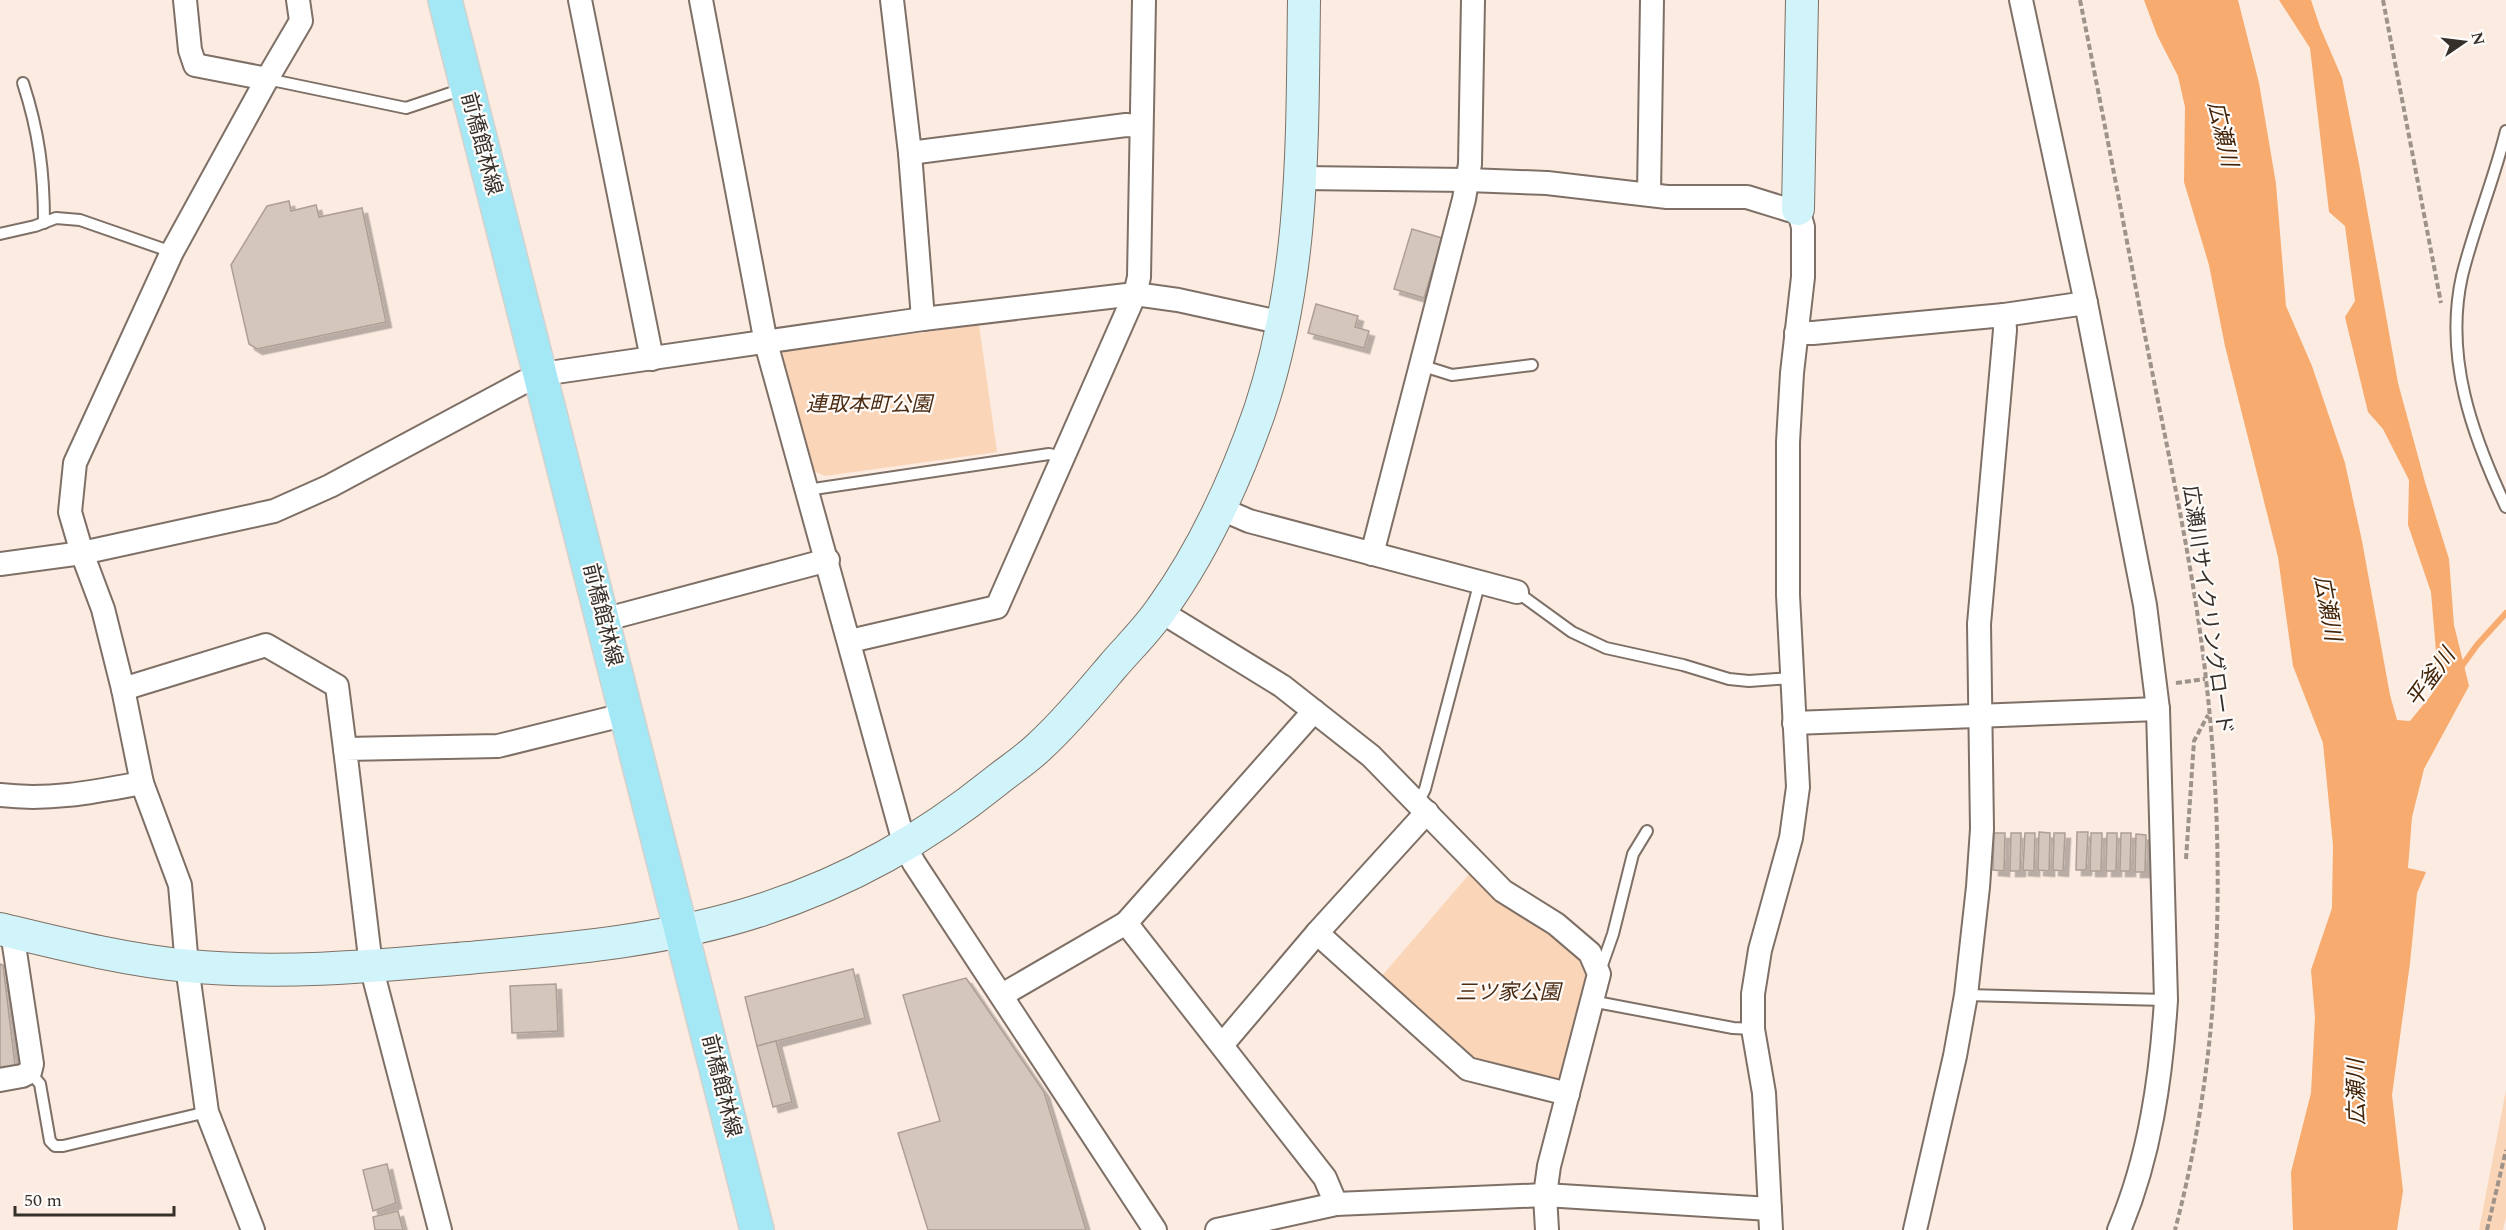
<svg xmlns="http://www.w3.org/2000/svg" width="2506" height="1230" viewBox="0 0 2506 1230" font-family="Spectral,'Noto Sans JP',serif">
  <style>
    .green { fill: #fbd5b8 }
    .water { fill: #f7ab6e }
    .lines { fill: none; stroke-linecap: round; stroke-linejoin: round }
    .stream { stroke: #f7ab6e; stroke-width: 6 }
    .building { fill: #d5c6bb; stroke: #ad9f94; stroke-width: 1.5; filter: url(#shadow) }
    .lane-casing { stroke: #7e7066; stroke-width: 14 }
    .street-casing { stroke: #7e7066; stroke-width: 26 }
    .secondary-casing { stroke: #7e7066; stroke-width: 34 }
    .primary-casing { stroke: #d3d1d0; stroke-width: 36 }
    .path { stroke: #9e938b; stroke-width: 4; stroke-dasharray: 6 3; stroke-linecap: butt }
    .lane { stroke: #fff; stroke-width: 10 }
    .street { stroke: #fff; stroke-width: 22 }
    .secondary { stroke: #d1f4fa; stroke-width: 32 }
    .primary { stroke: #a3e8f4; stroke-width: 33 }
    .labels { text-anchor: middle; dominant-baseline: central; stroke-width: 4.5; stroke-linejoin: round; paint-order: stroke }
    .street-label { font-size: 21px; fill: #36302b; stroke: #fefbf9 }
    .park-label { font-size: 21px; font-style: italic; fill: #4c2d13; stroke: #fefbf9 }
    .water-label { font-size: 22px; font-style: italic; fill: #422409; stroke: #fefbf9 }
  </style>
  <defs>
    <filter id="shadow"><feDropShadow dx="5.5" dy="5.5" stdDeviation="0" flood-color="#0004"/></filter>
  </defs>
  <rect width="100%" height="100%" fill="#fbebe0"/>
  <g class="green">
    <polygon points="979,325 997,452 825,476 812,470 782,358 784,351"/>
    <polygon points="1472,871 1584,962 1588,975 1564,1077 1553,1081 1475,1060 1381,977"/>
    <polygon points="2506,1090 2506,1217 2503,1230 2479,1230"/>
  </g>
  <polygon class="water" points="2144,0 2238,0 2259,83 2276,184 2286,306 2312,366 2345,463 2362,541 2390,695 2397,720 2410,721 2432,694 2436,651 2431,592 2408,525 2409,480 2383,429 2368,412 2345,317 2355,301 2345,226 2329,212 2310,48 2279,0 2311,0 2320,27 2342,78 2359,164 2398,383 2425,482 2449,559 2454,625 2469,686 2424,769 2412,817 2408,868 2426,872 2417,893 2410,963 2392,1095 2403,1191 2397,1230 2293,1230 2291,1172 2311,1093 2315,1017 2311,970 2332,908 2333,845 2323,743 2293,666 2278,557 2225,346 2209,265 2184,182 2185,107 2178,76 2157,35"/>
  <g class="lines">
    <polyline class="stream" points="2459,670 2477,645 2506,613"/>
  </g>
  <g class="building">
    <polygon points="289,201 291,211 316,205 319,217 362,208 386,322 257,349 249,344 231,265 267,206"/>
    <polygon points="1412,229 1442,238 1424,298 1394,289"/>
    <polygon points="1316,304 1358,316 1355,327 1369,331 1364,348 1308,333"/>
    <polygon points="2039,832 2050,833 2049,871 2038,870"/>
    <polygon points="2077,832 2088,832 2086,870 2076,870"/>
    <polygon points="1994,833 2005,833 2004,871 1993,870"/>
    <polygon points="2011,833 2021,833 2020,871 2010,871"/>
    <polygon points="2025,833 2035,833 2034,871 2023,870"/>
    <polygon points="2054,833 2065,833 2063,871 2053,870"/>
    <polygon points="2091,833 2102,833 2101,871 2090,871"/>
    <polygon points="2107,833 2117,833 2116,871 2106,871"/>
    <polygon points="2121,833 2131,833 2130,871 2120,871"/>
    <polygon points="2136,834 2146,835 2145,872 2135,872"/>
    <polygon points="0,964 3,965 15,1065 0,1067"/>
    <polygon points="853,969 865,1018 757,1046 745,997"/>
    <polygon points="966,978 1044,1092 1086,1230 928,1230 898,1133 940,1121 903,995"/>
    <polygon points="556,984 558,1031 512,1033 510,986"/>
    <polygon points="776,1041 792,1102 773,1107 757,1046"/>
    <polygon points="387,1164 396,1203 373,1211 363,1170"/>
    <polygon points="398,1211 403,1230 375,1230 373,1217"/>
  </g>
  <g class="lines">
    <g class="lane-casing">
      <g id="lane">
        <polyline points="267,79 406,108 463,89"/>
        <path d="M 23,83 C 39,132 44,172 44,223"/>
        <path d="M 2506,131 C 2494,180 2474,227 2462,276 C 2444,357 2472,435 2506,507"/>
        <polyline points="0,234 35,226 56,218 80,220 172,252"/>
        <polyline points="1420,365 1452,375 1532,365"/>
        <polyline points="807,490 1049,454 1063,457"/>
        <polyline points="1517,592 1572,632 1606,648 1683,665 1729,679 1749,681 1791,678"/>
        <polyline points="1418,803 1425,789 1480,581"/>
        <polyline points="1600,971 1613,934 1633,854 1647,831"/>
        <polyline points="1966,995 2166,1000"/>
        <polyline points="1591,1001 1733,1028 1753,1029"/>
        <polyline points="30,1072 40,1084 50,1141 55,1146 63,1146 207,1112"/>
      </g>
    </g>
    <g class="street-casing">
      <g id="street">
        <polyline points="185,0 190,50 195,65 267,79"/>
        <polyline points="580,0 652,359"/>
        <polyline points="701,0 766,343 905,846 914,863 1155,1230"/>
        <polyline points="892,0 910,153 923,319"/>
        <path d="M 2021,0 L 2086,303 L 2145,605 L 2158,709 L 2166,1000 C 2161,1078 2150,1157 2119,1230"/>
        <polyline points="910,153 1126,125 1141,126"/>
        <polyline points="1301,178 1468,180 1547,183 1667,197 1747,197 1789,210 1798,209 1803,227 1803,277 1792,373 1788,442 1788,595 1798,787 1791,838 1760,950 1753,994 1753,1029 1764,1093 1771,1230"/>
        <polyline points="1649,194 1652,0"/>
        <polyline points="1796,333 1813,333 2004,315 2086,303"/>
        <polyline points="1219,508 1249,521 1517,592"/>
        <polyline points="1372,554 1464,199 1470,164 1473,0"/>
        <polyline points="0,564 82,553 274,511 330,486 524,382 556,372 923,319 1135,294 1178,300 1283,323"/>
        <polyline points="1160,611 1282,686 1371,756 1503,891 1556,924 1590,953 1599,974 1549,1166 1545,1195 1547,1230"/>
        <polyline points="603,620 828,560"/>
        <polyline points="850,641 997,607 1135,294 1139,277 1144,0"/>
        <polyline points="123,689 266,645 337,686 345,749"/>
        <polyline points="1794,723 2158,709"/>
        <path d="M 0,795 C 49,801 94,792 142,783"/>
        <polyline points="1126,923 1325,1178 1336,1204"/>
        <polyline points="1317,933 1468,1069 1568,1094"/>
        <polyline points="1002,995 1126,923 1314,711"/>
        <polyline points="1222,1045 1317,933 1427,812"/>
        <polyline points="0,1080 22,1076 30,1072 32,1064 12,932"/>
        <polyline points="253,1230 207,1112 187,966 180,885 142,783 123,689 103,609 82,553 70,512 75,463 172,252 267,79 301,21 298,0"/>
        <polyline points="440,1230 371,966 345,749 498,746 627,714"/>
        <polyline points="1217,1230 1336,1204 1545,1195 1770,1209"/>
        <polyline points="1915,1230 1955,1056 1966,995 1978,887 1982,829 1979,624 2005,330 2004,315"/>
      </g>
    </g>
    <g class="secondary-casing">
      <g id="secondary">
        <polyline points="1798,209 1802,0"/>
        <path d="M 0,929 C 62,944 125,960 189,966 C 282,975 375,966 468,958 C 567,949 666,941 761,910 C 850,881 924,839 996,781 C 1011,769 1028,758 1041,745 C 1067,721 1090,693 1112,667 C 1129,647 1148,629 1162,608 C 1205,548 1236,479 1260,410 C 1305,274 1302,141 1304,0"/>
      </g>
    </g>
    <g class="primary-casing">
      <polyline id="primary" points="445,0 757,1230"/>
    </g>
    <g class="path">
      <path d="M 2080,0 C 2104,118 2126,238 2149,356 C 2168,452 2189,549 2202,646 C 2227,839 2225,1041 2175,1230"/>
      <polyline points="2383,0 2441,303"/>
      <polyline points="2176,683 2205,679"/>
      <polyline points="2186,859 2194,741 2208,715"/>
      <polyline points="2487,1230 2506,1150"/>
    </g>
    <use href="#lane" class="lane"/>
    <use href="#street" class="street"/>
    <use href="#secondary" class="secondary"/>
    <use href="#primary" class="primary"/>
  </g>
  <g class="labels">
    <g class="street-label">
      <text transform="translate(481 144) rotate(75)">前橋館林線</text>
      <text transform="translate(2207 610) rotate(82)">広瀬川サイクリングロード</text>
      <text transform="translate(602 615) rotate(76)">前橋館林線</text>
      <text transform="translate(721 1086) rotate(76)">前橋館林線</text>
    </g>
    <g class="park-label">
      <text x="869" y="405">連取本町公園</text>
      <text x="1508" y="993">三ツ家公園</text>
    </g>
    <g class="water-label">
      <text transform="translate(2222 134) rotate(77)">広瀬川</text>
      <text transform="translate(2327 608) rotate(80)">広瀬川</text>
      <text transform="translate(2431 678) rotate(-54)">平釜川</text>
      <text transform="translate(2357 1092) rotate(-91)">広瀬川</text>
    </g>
  </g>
  <g transform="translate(2464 42) rotate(76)" stroke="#fefbf9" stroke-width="4.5" paint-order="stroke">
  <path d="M0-4.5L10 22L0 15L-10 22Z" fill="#36302b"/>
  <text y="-9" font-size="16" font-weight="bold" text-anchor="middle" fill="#36302b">N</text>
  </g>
  <path d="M15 1206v9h159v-9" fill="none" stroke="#36302b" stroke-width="3"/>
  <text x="24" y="1206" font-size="18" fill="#36302b" stroke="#fefbf9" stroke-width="4.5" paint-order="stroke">50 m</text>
</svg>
